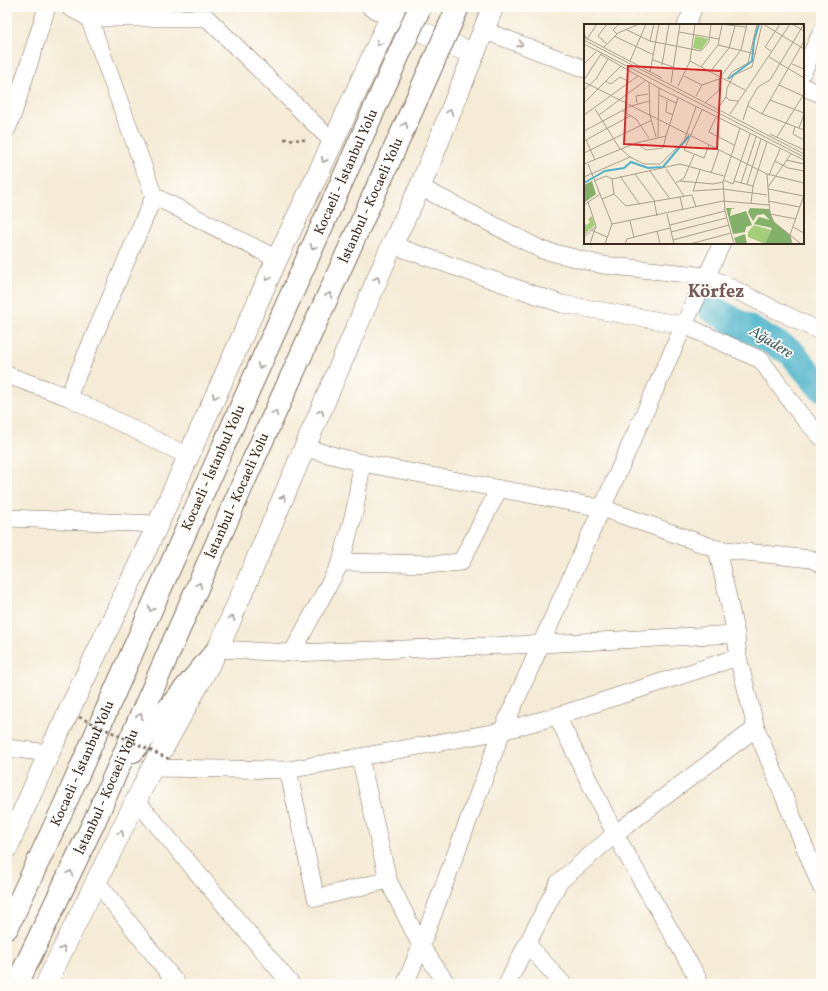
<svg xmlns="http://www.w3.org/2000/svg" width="828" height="991" viewBox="0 0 828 991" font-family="Vollkorn,serif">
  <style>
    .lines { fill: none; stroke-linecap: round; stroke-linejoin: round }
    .river { stroke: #4cb3ca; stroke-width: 28 }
    .minor-casing { stroke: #7c6e5e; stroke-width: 18 }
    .major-casing { stroke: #7c6e5e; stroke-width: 22 }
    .highway-casing { stroke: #7c6e5e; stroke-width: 24 }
    .path { stroke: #7c6e5e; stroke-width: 2.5; stroke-dasharray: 3 3; stroke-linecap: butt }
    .minor { stroke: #fff; stroke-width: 17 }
    .major { stroke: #fff; stroke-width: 21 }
    .highway { stroke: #fff; stroke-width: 22 }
    .highway-bridge-casing { stroke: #7c6e5e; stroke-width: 24; stroke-linecap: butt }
    .path-bridge { stroke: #7c6e5e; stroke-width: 2.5; stroke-dasharray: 3 3; stroke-linecap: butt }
    .highway-bridge { stroke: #fff; stroke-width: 22 }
    .oneway { stroke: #a79f9a }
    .labels { text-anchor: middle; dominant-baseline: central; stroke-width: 3.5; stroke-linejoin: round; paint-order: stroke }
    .street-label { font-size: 14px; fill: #3b2a1e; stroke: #fdfcf7 }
    .water-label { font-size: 15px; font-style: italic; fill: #426163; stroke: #fdfcf7 }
    .district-label { font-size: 18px; font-weight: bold; fill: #755757; stroke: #fdfcf7 }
    .inset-river { fill: none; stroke: #4cb3ca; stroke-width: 2 }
    .inset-road { fill: none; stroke: #ab9e8c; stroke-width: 1 }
    .view { fill: #d62828; fill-opacity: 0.15; stroke: #d62828; stroke-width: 2 }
    .inset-edge { fill: none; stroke: #3b2a1e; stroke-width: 2 }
  </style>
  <rect width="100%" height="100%" fill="#fdfcf7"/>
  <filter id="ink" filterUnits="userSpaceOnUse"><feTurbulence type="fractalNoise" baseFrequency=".025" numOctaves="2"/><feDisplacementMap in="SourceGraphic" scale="8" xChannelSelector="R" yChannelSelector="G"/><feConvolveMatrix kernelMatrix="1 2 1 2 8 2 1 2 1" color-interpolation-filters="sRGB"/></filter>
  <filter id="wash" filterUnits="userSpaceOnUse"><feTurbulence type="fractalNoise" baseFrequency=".012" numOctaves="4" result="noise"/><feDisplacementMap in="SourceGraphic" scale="16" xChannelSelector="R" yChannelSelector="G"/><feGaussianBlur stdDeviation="0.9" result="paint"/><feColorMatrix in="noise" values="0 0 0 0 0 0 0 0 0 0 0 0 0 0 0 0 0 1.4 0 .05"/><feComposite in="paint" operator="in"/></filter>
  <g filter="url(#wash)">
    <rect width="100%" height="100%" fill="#f5ebd6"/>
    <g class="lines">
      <polyline class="river" points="712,309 791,352 821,387"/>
    </g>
  </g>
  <g filter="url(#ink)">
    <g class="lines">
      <g class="minor-casing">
        <g id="minor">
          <polyline points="69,7 89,18 154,196 277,259"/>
          <polyline points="370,7 390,18"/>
          <polyline points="89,18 207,18 333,142"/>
          <polyline points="686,25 694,7"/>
          <polyline points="483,30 585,69"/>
          <polyline points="803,72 821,33"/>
          <polyline points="803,87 821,94"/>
          <polyline points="7,129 12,117 47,7"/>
          <polyline points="420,187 542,250 603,265 707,276 821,332"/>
          <polyline points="392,245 562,304 684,325 761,360 800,414 821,437"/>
          <polyline points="7,375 68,397 188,456"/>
          <polyline points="68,397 154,196"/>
          <polyline points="305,448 362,463 602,508 717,549 736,634 738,657 756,728 821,887"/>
          <polyline points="7,518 158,524"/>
          <polyline points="717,549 811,559 821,564"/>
          <polyline points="341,562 439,564 461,562 499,489"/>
          <polyline points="218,649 292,653 541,644 736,634"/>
          <polyline points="292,653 341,562 355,509 362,463"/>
          <polyline points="557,716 615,834 701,984"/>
          <polyline points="7,748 49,753"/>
          <polyline points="360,757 388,880 421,946 447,984"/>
          <polyline points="152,768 288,770 502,731 557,716 738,657"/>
          <polyline points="288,770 316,898 388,880"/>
          <polyline points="136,800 291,984"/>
          <polyline points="97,882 177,984"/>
          <polyline points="527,944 563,984"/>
          <polyline points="405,984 421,946 502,731 684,325 722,243"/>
          <polyline points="507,984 527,944 559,882 615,834 756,728"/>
        </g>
      </g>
      <g class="major-casing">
        <g id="major">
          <polyline points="394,20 474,54"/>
          <polyline points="7,848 49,753 158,524 277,259 333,142 395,7"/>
          <polyline points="46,984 152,768 218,649 392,245 420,187 493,7"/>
        </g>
      </g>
      <g class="highway-casing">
        <g id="highway">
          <polyline points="133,751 218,649"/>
          <path id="s1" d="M 7,928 L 64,806 L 224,445"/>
          <path id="s2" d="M 17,984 L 95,820 L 253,461"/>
        </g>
      </g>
      <polyline class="path" points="284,139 307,140"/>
      <use href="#minor" class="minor"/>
      <use href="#major" class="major"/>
      <use href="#highway" class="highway"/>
      <g class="highway-bridge-casing">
        <g id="highway-bridge">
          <path id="s3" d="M 224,445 L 420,7"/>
          <path id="s4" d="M 253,461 L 386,168 L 458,7"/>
        </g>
      </g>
      <polyline class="path-bridge" points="79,717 169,759"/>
      <use href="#highway-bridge" class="highway-bridge"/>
    </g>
    <defs><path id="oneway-chevron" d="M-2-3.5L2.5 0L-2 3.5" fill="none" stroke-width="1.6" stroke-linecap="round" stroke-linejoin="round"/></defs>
    <g class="oneway">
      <use href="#oneway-chevron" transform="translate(379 43) rotate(115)"/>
      <use href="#oneway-chevron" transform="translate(520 44) rotate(21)"/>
      <use href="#oneway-chevron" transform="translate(450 112) rotate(-68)"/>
      <use href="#oneway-chevron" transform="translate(405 125) rotate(-66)"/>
      <use href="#oneway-chevron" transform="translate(324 160) rotate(116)"/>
      <use href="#oneway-chevron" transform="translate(313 247) rotate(114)"/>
      <use href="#oneway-chevron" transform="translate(268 278) rotate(114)"/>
      <use href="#oneway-chevron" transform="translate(377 279) rotate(-67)"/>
      <use href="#oneway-chevron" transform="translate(329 295) rotate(-66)"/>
      <use href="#oneway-chevron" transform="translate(260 366) rotate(114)"/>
      <use href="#oneway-chevron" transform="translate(215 396) rotate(114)"/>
      <use href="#oneway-chevron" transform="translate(321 412) rotate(-67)"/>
      <use href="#oneway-chevron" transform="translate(275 413) rotate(-66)"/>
      <use href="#oneway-chevron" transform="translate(283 498) rotate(-67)"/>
      <use href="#oneway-chevron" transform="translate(199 585) rotate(-66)"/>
      <use href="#oneway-chevron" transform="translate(151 609) rotate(114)"/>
      <use href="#oneway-chevron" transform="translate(232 618) rotate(-67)"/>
      <use href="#oneway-chevron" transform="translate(140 716) rotate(-66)"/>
      <use href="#oneway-chevron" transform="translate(121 833) rotate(-64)"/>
      <use href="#oneway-chevron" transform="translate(70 873) rotate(-64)"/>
      <use href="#oneway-chevron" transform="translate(63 949) rotate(-63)"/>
    </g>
  </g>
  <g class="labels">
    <g class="street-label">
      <text stroke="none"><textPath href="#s3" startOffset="299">Kocaeli - İstanbul Yolu</textPath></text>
      <text stroke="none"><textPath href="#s4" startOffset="286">İstanbul - Kocaeli Yolu</textPath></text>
      <text transform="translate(214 468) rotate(-66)">Kocaeli - İstanbul Yolu</text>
      <text transform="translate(238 496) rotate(-66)">İstanbul - Kocaeli Yolu</text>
      <text stroke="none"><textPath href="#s1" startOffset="181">Kocaeli - İstanbul Yolu</textPath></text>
      <text stroke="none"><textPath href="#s2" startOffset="212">İstanbul - Kocaeli Yolu</textPath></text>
    </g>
    <g class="water-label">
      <text transform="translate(771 343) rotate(32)">Ağadere</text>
    </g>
    <g class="district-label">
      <text x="716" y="292">Körfez</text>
    </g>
  </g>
  <g transform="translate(584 24)">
    <rect width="220" height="220" fill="#f5ebd6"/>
    <path d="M 8,192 L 11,201 L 1,210 L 0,199 L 3,201 L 6,198 L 4,195 ZM 170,201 L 187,206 L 181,220 L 164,213 L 164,208 Z" fill="#a4ce7a"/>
    <path d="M 8,157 L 12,170 L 0,179 L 0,161 ZM 142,184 L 152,184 L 147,185 L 146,192 L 162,187 L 168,201 L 162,203 L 161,208 L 149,210 ZM 166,184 L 185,185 L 190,198 L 206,211 L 208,220 L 181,220 L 188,204 L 170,200 L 175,193 L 186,196 L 180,190 L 173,191 L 169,197 L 164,188 ZM 161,210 L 163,220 L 152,220 L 150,214 Z" fill="#83b16a"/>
    <path d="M 111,12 L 125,15 L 117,26 L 109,24 Z" fill="#a4ce7a"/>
    <path class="inset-river" d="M 144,55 L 168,37 L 170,17 L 175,0M 0,159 L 21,147 L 40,144 L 47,138 L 64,144 L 79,143 L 105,112"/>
    <path class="inset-road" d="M 136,0 L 162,3M 179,0 L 220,25M 208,0 L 220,7M 41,5 L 66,17 L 117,27 L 125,18 L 127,0M 95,8 L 135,15M 0,10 L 3,15 L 13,0M 33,10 L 29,6 L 35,0M 30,12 L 70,31M 0,13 L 78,54M 0,16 L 220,130M 66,17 L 70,0M 220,17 L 178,90 L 220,106M 22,19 L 14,12 L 23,0M 0,20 L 220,133M 134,21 L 172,30M 20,23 L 34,9 L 55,0M 188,28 L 181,23 L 196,0M 16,30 L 75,64 L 220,136M 185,33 L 220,54M 69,36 L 89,43M 46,37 L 62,0M 106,37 L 161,66M 0,40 L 12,28M 208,40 L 220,45M 78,41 L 85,0M 117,43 L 134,21 L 138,1M 66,48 L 75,0M 126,48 L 145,24 L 151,2M 100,52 L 118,61M 143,55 L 148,48 L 164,39 L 173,0M 0,56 L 17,30M 21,57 L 27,60 L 36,53 L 45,58M 0,58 L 183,150 L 186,190 L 190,198 L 217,220M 65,59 L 66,91 L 72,113M 87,59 L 96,0M 195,61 L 219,72M 94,62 L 106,37 L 111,0M 0,66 L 12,55 L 24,35M 75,71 L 92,79M 112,72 L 118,61 L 135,55 L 157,26 L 163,0M 83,76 L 82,88 L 89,91M 186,76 L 220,89M 154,77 L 145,76 L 142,73 L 143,64 L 150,51 L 168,43 L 178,0M 122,78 L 135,66 L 135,55M 0,79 L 37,42M 53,79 L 52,72 L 64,70M 164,82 L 178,90M 134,84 L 142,73M 11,85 L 36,125M 118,86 L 100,126 L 120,134 L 125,121M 39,87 L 52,95 L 65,114M 146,90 L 206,0M 0,91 L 54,52M 15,91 L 62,56M 132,93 L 125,108 L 150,121M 159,96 L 165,78 L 174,63 L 186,56 L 220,0M 211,102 L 209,110 L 220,116M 215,104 L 220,90M 0,107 L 47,82 L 65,77M 166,110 L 150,157 L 169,162M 186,110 L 220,126M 74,113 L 75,64M 193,113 L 220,70M 2,116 L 11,136M 0,117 L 46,92M 52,119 L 62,126 L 79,124 L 82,112M 37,125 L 46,133 L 60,140 L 76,140 L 100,117 L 112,83M 0,129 L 68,96M 202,136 L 220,140M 191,137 L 204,144 L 220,147M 0,140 L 52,119 L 82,112 L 94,74M 4,140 L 28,200M 82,145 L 100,172M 66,147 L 86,175M 127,149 L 135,126M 51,150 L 70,176 L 73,192M 183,150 L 220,159M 185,151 L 196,125M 36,152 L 56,181M 0,153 L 46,133M 139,156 L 149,160 L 150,157M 10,157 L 22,152 L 28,155M 96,157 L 129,160 L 139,158M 92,159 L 100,154 L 110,131M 157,159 L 172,113M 163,160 L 177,115M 184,163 L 207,130M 184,165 L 220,172M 109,167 L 139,165 L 183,171M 109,167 L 116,146M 108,171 L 42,182 L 30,170 L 28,155 L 96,140 L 140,152M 108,171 L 112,183M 96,173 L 99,186M 18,175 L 30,170M 184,177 L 216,183M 4,178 L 12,202 L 6,220M 167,179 L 169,162 L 183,118M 0,181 L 16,170M 83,190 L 90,220M 186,190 L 212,195M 46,197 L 50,213M 86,201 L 141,187M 209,203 L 220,209M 7,206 L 23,213M 73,207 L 76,220M 87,208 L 142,194M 0,213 L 11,203M 89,216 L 145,201M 21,220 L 28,200 L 139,177 L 185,181M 41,220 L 43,215 L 50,213 L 86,204M 106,220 L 147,209M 150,220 L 141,187 L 139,158 L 156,104M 208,220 L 206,211 L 220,171"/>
    <path class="view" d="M 44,42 L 137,47 L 133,125 L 40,120 Z"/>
    <rect width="220" height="220" class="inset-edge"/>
  </g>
  <rect width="828" height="991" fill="none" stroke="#fdfcf7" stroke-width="24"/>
</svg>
